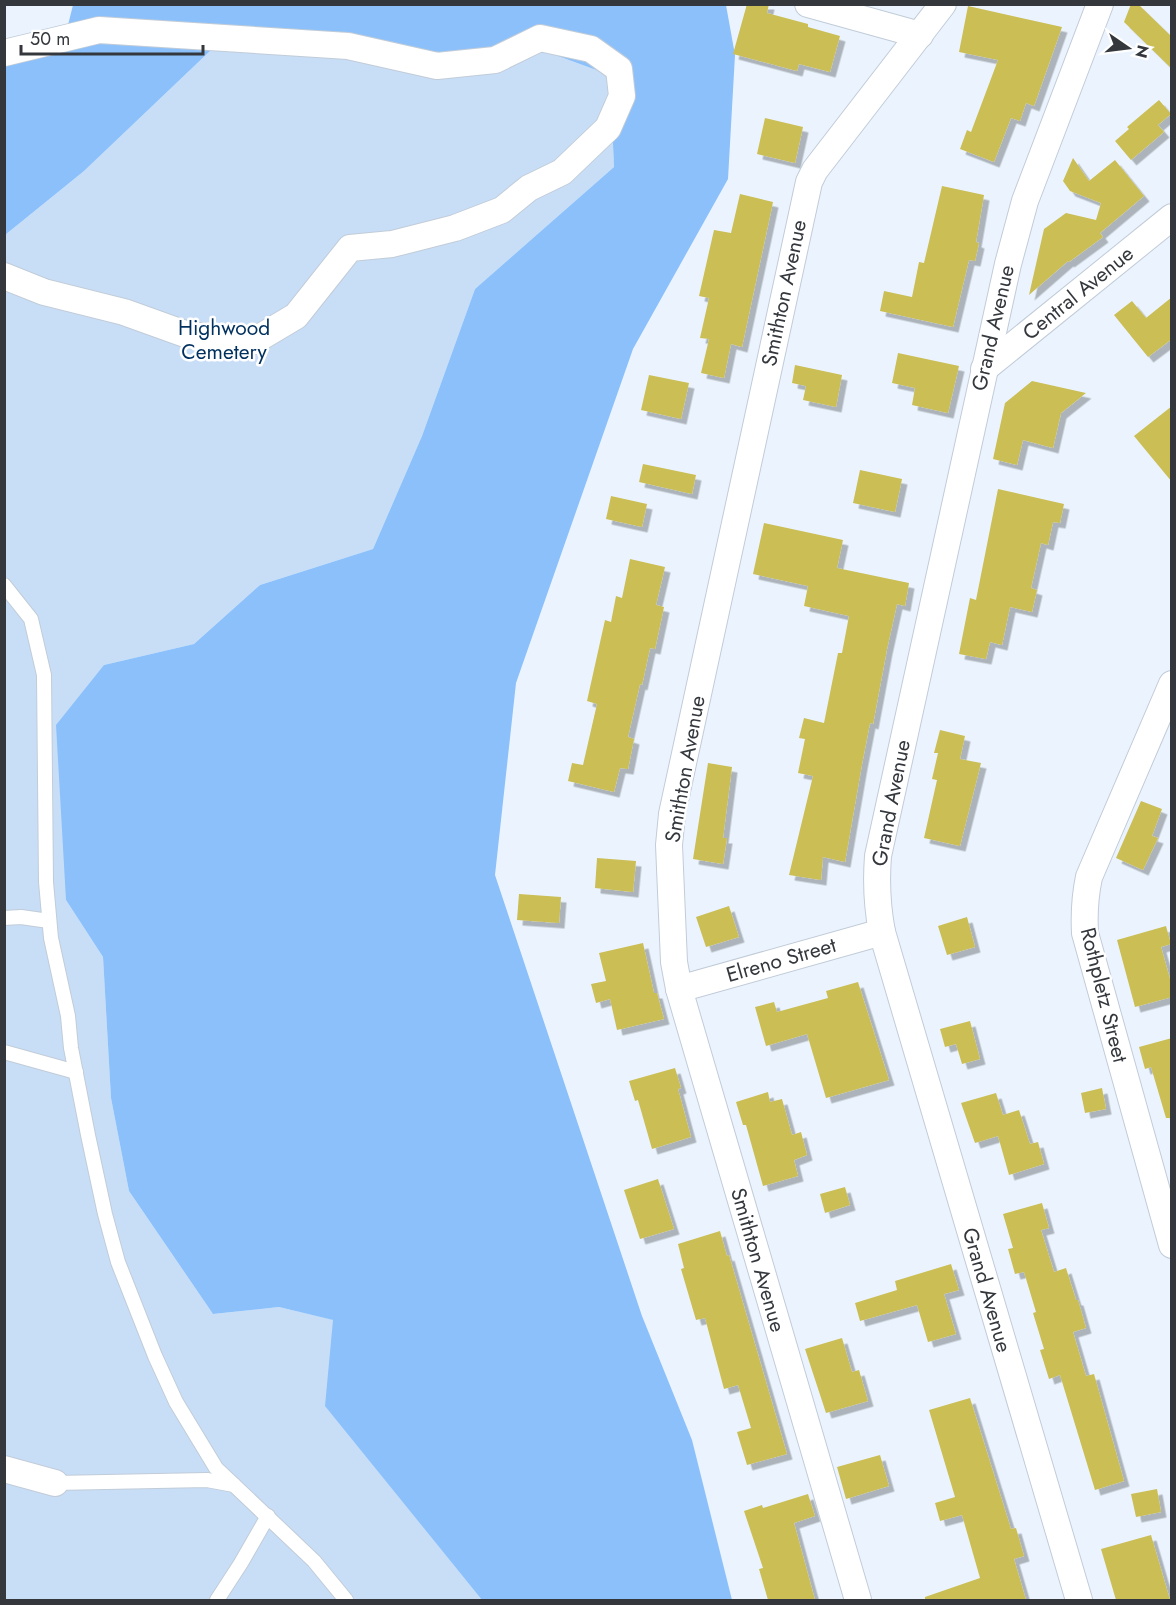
<svg xmlns="http://www.w3.org/2000/svg" width="1176" height="1605" viewBox="0 0 1176 1605" font-family="Jost,sans-serif">
  <style>
    .green { fill: #c8def7 }
    .forest { fill: #8bc0fb }
    .building { fill: #cbbe55; filter: url(#shadow) }
    .lines { fill: none; stroke-linecap: round; stroke-linejoin: round }
    .service-casing { stroke: #c1ccd8; stroke-width: 16 }
    .minor-casing { stroke: #c1ccd8; stroke-width: 28 }
    .service { stroke: #fff; stroke-width: 14 }
    .minor { stroke: #fff; stroke-width: 26 }
    .labels { text-anchor: middle; dominant-baseline: central; stroke-width: 5; stroke-linejoin: round; paint-order: stroke }
    .street-label { font-size: 21px; fill: #34383d; stroke: #fff }
    .park-label { font-size: 21px; fill: #00315e; stroke: #fff }
  </style>
  <defs>
    <filter id="shadow"><feDropShadow dx="5.5" dy="5.5" stdDeviation="0" flood-color="#0004"/></filter>
  </defs>
  <rect width="100%" height="100%" fill="#ebf4fe"/>
  <polygon class="green" points="231,31 547,52 610,75 614,167 475,289 422,436 373,549 260,585 194,644 104,665 66,900 103,957 111,1098 129,1191 213,1314 279,1307 334,1320 326,1406 482,1600 5,1600 5,235 84,171"/>
  <polygon class="forest" points="73,5 726,5 735,55 728,179 633,349 516,683 495,875 642,1316 692,1440 732,1600 482,1600 325,1406 333,1320 279,1307 213,1314 129,1191 111,1098 103,957 66,900 56,725 104,665 194,644 260,585 373,549 422,436 475,289 614,167 610,75 547,52 443,67 231,31 84,171 5,235 5,60 64,41"/>
  <g class="building">
    <polygon points="747,4 769,4 767,13 808,24 808,27 840,36 830,72 799,64 797,71 733,54"/>
    <polygon points="1131,4 1138,4 1172,37 1172,69 1124,22"/>
    <polygon points="968,6 1062,27 1034,106 1026,103 1020,121 1011,118 994,162 960,149 967,130 971,132 998,60 959,52"/>
    <polygon points="1159,100 1171,114 1158,125 1164,132 1131,160 1115,141 1129,129 1127,127"/>
    <polygon points="765,118 803,127 795,163 757,154"/>
    <polygon points="1073,158 1089,181 1115,160 1144,196 1100,233 1103,237 1069,262 1068,261 1029,295 1044,229 1066,213 1096,220 1101,203 1070,191 1063,181"/>
    <polygon points="942,186 984,195 976,242 979,243 975,261 969,260 953,327 880,311 884,291 912,297 919,262 924,263"/>
    <polygon points="740,194 773,202 742,347 731,344 724,378 701,373 709,339 700,338 709,298 699,296 714,230 731,233"/>
    <polygon points="1172,297 1172,339 1148,357 1114,315 1132,301 1146,318"/>
    <polygon points="898,353 959,366 948,413 912,405 915,388 892,383"/>
    <polygon points="795,365 842,375 836,407 803,400 806,386 792,383"/>
    <polygon points="649,375 689,383 681,419 641,410"/>
    <polygon points="1032,381 1086,393 1061,413 1053,448 1023,440 1017,465 993,459 1005,403"/>
    <polygon points="1172,406 1172,482 1134,436"/>
    <polygon points="643,464 696,475 692,494 639,482"/>
    <polygon points="860,470 902,479 895,512 853,503"/>
    <polygon points="998,489 1064,504 1060,523 1053,522 1048,545 1041,543 1031,588 1037,590 1032,612 1010,607 1002,645 990,642 986,659 959,654 970,598 976,600"/>
    <polygon points="611,496 647,504 642,527 606,519"/>
    <polygon points="764,523 843,540 837,568 909,583 905,606 897,604 887,649 873,724 870,723 862,764 845,862 823,857 821,880 789,875 813,776 798,773 805,739 799,738 804,718 824,723 838,653 842,653 849,616 804,606 808,586 753,574"/>
    <polygon points="630,559 665,567 656,605 664,607 655,649 650,648 642,685 640,684 628,737 634,739 628,769 620,768 614,792 568,781 572,763 583,765 597,704 587,701 605,620 611,622 616,596 622,598"/>
    <polygon points="940,730 965,736 960,759 981,763 960,846 924,838 937,780 932,779 938,753 934,753"/>
    <polygon points="708,763 732,767 723,838 727,838 723,864 693,859"/>
    <polygon points="1141,801 1162,809 1152,836 1158,838 1143,870 1116,858"/>
    <polygon points="597,858 636,861 633,892 595,888"/>
    <polygon points="519,894 561,897 559,923 517,920"/>
    <polygon points="729,906 739,937 706,947 696,917"/>
    <polygon points="967,917 975,947 947,955 938,926"/>
    <polygon points="1166,926 1171,944 1161,947 1172,986 1172,997 1135,1007 1117,940"/>
    <polygon points="643,943 654,993 657,993 664,1019 617,1030 610,999 596,1003 591,984 606,981 599,953"/>
    <polygon points="858,982 889,1080 826,1098 807,1034 766,1046 755,1007 774,1002 777,1012 828,998 826,991"/>
    <polygon points="970,1021 980,1059 962,1064 956,1044 945,1047 940,1029"/>
    <polygon points="1172,1038 1172,1118 1166,1118 1151,1067 1145,1069 1139,1047"/>
    <polygon points="675,1068 681,1088 678,1089 691,1137 652,1149 638,1100 635,1101 629,1081"/>
    <polygon points="1102,1088 1106,1109 1085,1113 1081,1093"/>
    <polygon points="768,1092 770,1102 782,1099 792,1135 801,1132 807,1155 794,1160 798,1176 763,1186 746,1125 743,1125 736,1102"/>
    <polygon points="996,1093 1003,1115 1019,1110 1030,1144 1038,1142 1044,1164 1009,1175 998,1136 975,1143 961,1103"/>
    <polygon points="658,1179 674,1229 640,1239 624,1190"/>
    <polygon points="845,1187 850,1205 825,1213 820,1194"/>
    <polygon points="1042,1203 1049,1228 1041,1230 1054,1272 1066,1268 1076,1300 1078,1300 1086,1328 1073,1332 1086,1376 1094,1374 1124,1481 1095,1490 1060,1375 1049,1379 1040,1350 1044,1349 1033,1313 1036,1312 1024,1272 1015,1274 1008,1249 1013,1248 1003,1214"/>
    <polygon points="720,1231 727,1256 729,1255 787,1454 747,1465 737,1432 751,1428 738,1385 724,1389 705,1318 696,1320 681,1269 684,1268 678,1244"/>
    <polygon points="951,1264 959,1290 944,1294 956,1334 928,1342 917,1305 860,1321 855,1303 897,1290 895,1281"/>
    <polygon points="842,1338 852,1372 859,1370 868,1401 826,1413 805,1349"/>
    <polygon points="970,1398 1011,1529 1016,1528 1024,1556 1014,1559 1026,1600 925,1600 925,1597 980,1578 962,1515 940,1521 935,1503 955,1497 929,1410"/>
    <polygon points="880,1455 889,1486 846,1499 837,1467"/>
    <polygon points="1157,1489 1161,1512 1136,1517 1131,1494"/>
    <polygon points="808,1494 815,1516 794,1523 815,1600 768,1600 759,1569 763,1568 744,1511 762,1505 763,1508"/>
    <polygon points="1151,1535 1170,1600 1116,1600 1101,1549"/>
  </g>
  <g class="lines">
    <g class="service-casing">
      <g id="service">
        <polyline points="4,585 31,619 44,675 46,882 51,938 68,1016 71,1048 88,1135 105,1214 118,1262 155,1356 176,1402 216,1468 314,1561 346,1600"/>
        <polyline points="4,918 21,917 49,921"/>
        <polyline points="4,1052 76,1072"/>
        <polyline points="55,1483 207,1480 234,1485"/>
        <polyline points="217,1600 241,1563 268,1516"/>
      </g>
    </g>
    <g class="minor-casing">
      <g id="minor">
        <polyline points="808,4 920,35"/>
        <polyline points="4,53 99,30 348,46 437,66 495,60 540,38 591,49 619,69 622,96 608,128 562,172 529,188 502,210 455,228 392,244 350,248 296,316 254,341 188,335 124,312 44,292 4,276"/>
        <polyline points="984,369 1172,217"/>
        <path d="M 1172,684 L 1089,877 C 1085,896 1084,914 1085,933 L 1172,1245"/>
        <polyline points="679,989 882,932"/>
        <polyline points="4,1469 55,1483"/>
        <polyline points="858,1600 679,989 674,962 669,845 672,814 809,182 815,170 943,4"/>
        <path d="M 1079,1600 L 882,932 C 877,906 876,882 878,856 L 1008,264 L 1025,201 L 1100,4"/>
      </g>
    </g>
    <use href="#service" class="service"/>
    <use href="#minor" class="minor"/>
  </g>
  <g class="labels">
    <g class="street-label">
      <text transform="translate(784 293) rotate(-78)">Smithton Avenue</text>
      <text transform="translate(1078 293) rotate(-39)">Central Avenue</text>
      <text transform="translate(993 328) rotate(-77)">Grand Avenue</text>
      <text transform="translate(685 769) rotate(-80)">Smithton Avenue</text>
      <text transform="translate(891 803) rotate(-79)">Grand Avenue</text>
      <text transform="translate(781 960) rotate(-16)">Elreno Street</text>
      <text transform="translate(1104 995) rotate(76)">Rothpletz Street</text>
      <text transform="translate(758 1260) rotate(74)">Smithton Avenue</text>
      <text transform="translate(987 1290) rotate(74)">Grand Avenue</text>
    </g>
    <g class="park-label">
      <text x="224" y="328">Highwood<tspan x="224" dy="24">Cemetery</tspan></text>
    </g>
  </g>
  <rect width="1176" height="1605" fill="none" stroke="#34383d" stroke-width="12"/>
  <g transform="translate(1128 48) rotate(104)" stroke="#ffffff" stroke-width="4.5" paint-order="stroke">
  <path d="M0-4.5L10 22L0 15L-10 22Z" fill="#34383d"/>
  <text y="-9" font-size="16" font-weight="bold" text-anchor="middle" fill="#34383d">N</text>
  </g>
  <path d="M21 45v9h182v-9" fill="none" stroke="#34383d" stroke-width="3"/>
  <text x="30" y="45" font-size="18" fill="#34383d" stroke="#ffffff" stroke-width="4.5" paint-order="stroke">50 m</text>
</svg>
